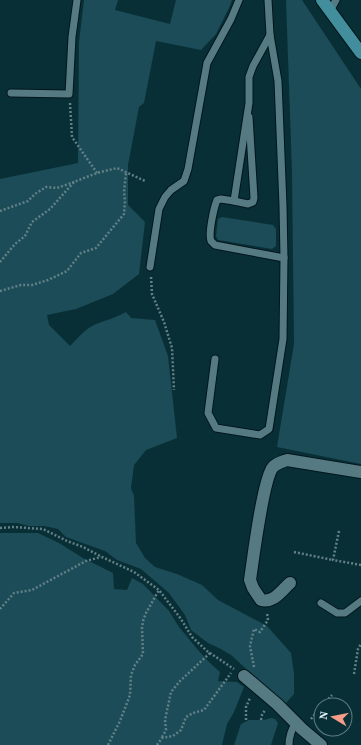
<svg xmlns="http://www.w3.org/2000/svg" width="361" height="745" viewBox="0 0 361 745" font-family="'Source Serif 4',serif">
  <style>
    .green { fill: #1b4c57 }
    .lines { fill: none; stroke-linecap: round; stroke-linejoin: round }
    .lane-casing { stroke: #00161b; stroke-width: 9 }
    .street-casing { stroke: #00161b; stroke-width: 14 }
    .secondary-casing { stroke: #00161b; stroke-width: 14 }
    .path { stroke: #628087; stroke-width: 2.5; stroke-dasharray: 2 2; stroke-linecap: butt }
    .lane { stroke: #567a82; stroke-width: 7 }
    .street { stroke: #567a82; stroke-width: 12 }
    .secondary { stroke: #428e9c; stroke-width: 12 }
  </style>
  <rect width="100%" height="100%" fill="#092f36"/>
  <g class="green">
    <path d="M 84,0 L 118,0 L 115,10 L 170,24 L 176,0 L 232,0 L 229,8 L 216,34 L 201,50 L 156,41 L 144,103 L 139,107 L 128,165 L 128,205 L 145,222 L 139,274 L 113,294 L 76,309 L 47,315 L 49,325 L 70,346 C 77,339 85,329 94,325 C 105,320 116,318 126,312 L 131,318 L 155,320 L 168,356 L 177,438 L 146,450 L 134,465 L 131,488 L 134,496 L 136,543 L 145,558 L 155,567 L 177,574 L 202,585 L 218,600 L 267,626 L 291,653 L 294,674 L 294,694 L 285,704 L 231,655 L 221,649 L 208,643 L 191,630 L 185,615 L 169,593 L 141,569 L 117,560 L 105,551 L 66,537 L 58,529 L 44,526 L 29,526 L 17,523 L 0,523 L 0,179 L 78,163 L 79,42 Z"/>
    <polygon points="286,0 302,0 361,89 361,464 277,447 294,344 292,172"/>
    <polygon points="222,217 273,225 276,229 276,246 272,249 218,240 216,236 218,219"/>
    <polygon points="0,533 38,533 59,543 83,558 113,573 114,589 127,590 132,578 143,584 169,611 179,627 198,650 210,663 220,672 218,681 237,682 244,687 234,712 227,724 222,745 0,745"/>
    <polygon points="271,718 275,719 278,723 271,745 234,745 241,724 249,720 264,720"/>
  </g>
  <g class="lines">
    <g class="lane-casing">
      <g id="lane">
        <polyline points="330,11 336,0"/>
        <path d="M 270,35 L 253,66 L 249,77 L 249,103 L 234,201 L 221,199 L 217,200 C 214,207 208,234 211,241 C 212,242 214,244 215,245 L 284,258"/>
        <polyline points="11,93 69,94 72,37 77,0"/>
        <polyline points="234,201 248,204 253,202 254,198 249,117"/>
        <polyline points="150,267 159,209 165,197 171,190 184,181 188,169 207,63 231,19 239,0"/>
        <polyline points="215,359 208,413 216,428 260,435 269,429 283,339 284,258 283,206 278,81 270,35 268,0"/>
        <polyline points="321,603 337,613 345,613 361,601"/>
        <path d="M 289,745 C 289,736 291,730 296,723"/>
      </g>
    </g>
    <g class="street-casing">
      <g id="street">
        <path d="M 290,583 C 281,591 274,603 261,600 L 253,588 L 250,580 C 253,560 263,479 273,467 C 277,463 282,462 287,460 L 361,472"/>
        <polyline points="244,676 277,704 302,729 321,745"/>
      </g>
    </g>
    <g class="secondary-casing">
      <polyline id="secondary" points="322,0 361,53"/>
    </g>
    <g class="path">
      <polyline points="70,103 72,137 97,173"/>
      <polyline points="0,211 28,201 35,194 46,187 57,188 74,182"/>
      <polyline points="0,262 15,244 25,236 32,222 50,209 74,182 97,173 117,168 145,181"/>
      <polyline points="151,277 152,294 164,322 172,348 174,390"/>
      <polyline points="0,291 21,285 32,285 48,280 67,271 81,253 96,248 124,214 125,201 124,192 126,173"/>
      <polyline points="0,528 13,527 43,529 67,541 83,547 102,557 134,572 159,590 181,619 192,637 207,651 234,669"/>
      <polyline points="339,531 333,560 361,565"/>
      <polyline points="294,552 333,560"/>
      <polyline points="0,609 14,593 32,590 86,561 101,557"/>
      <polyline points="254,667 250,646 254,629 260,632 268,620 267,613"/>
      <polyline points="354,674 358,649 361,644"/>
      <polyline points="323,705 332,695"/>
      <polyline points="311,719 321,707"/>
      <polyline points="246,720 246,707 250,698"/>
      <polyline points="261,720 262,715 265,710"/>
      <polyline points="162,737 166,730 165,720 171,692 180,681 210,653"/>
      <polyline points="108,745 120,721 130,695 131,675 135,665 143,654 142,628 143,621 146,613 159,590"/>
      <polyline points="157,745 162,738 173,736 181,730 186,717 193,713 204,710 231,673"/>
    </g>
    <use href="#lane" class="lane"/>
    <use href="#street" class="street"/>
    <use href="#secondary" class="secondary"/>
  </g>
  <g transform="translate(333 717) rotate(280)"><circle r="19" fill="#092f36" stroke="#5f7d84"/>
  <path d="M0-3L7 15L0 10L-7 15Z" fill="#f49e89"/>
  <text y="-6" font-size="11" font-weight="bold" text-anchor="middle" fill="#e0f3f8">N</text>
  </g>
</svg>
